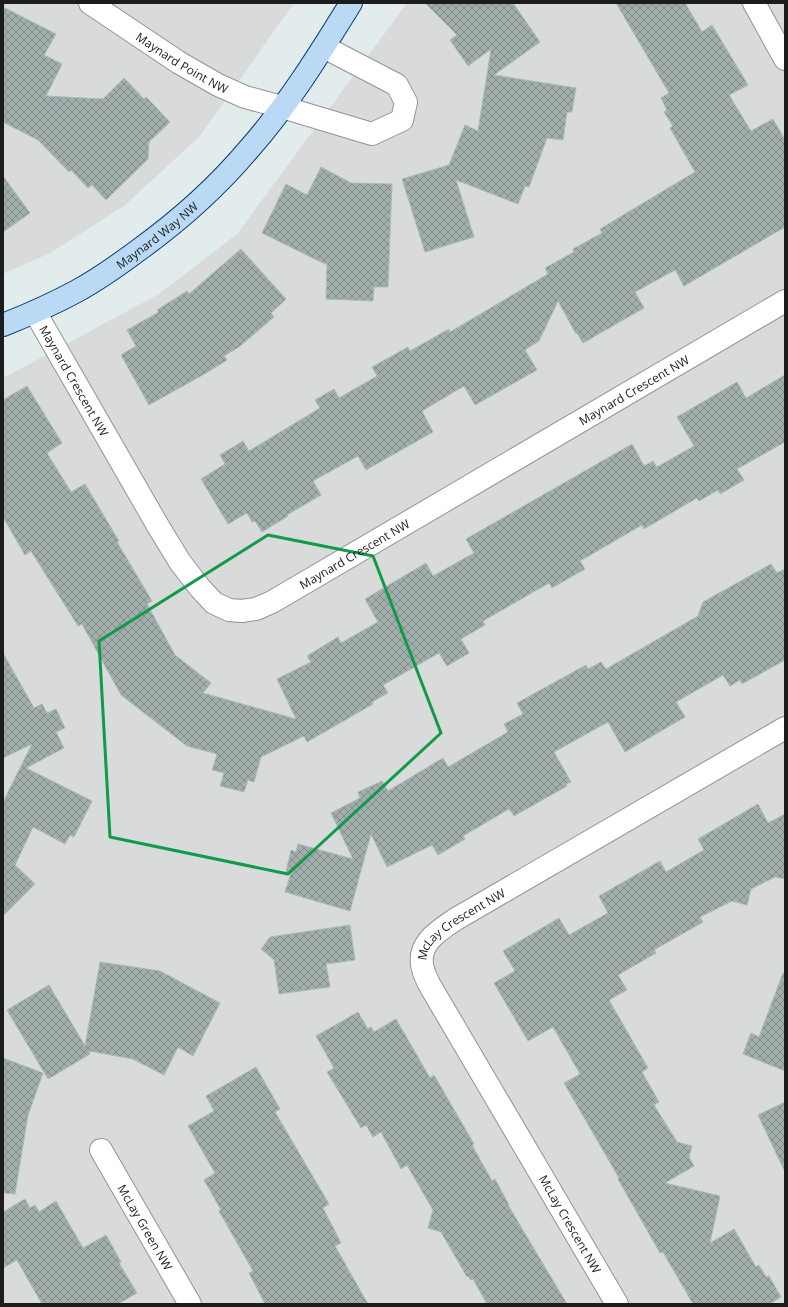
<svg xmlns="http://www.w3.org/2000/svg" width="788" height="1307" viewBox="0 0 788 1307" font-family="'Open Sans',sans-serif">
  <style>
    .residential { fill: #d9dada }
    .building { fill: url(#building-cross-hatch); stroke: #a6bdba }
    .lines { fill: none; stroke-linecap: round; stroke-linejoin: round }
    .street-casing { stroke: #939393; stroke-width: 24 }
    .secondary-casing { stroke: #0c3a6a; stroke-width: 24 }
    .street { stroke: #fff; stroke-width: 22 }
    .secondary { stroke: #b9d9f4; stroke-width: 22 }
    .marked { fill: none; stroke: #119a49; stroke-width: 3; stroke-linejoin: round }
    .labels { text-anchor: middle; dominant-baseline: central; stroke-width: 3; stroke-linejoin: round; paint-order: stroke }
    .street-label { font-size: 12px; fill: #1c1c1c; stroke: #fff }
  </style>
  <defs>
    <pattern id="building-cross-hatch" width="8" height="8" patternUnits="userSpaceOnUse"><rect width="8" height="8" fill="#a2aeac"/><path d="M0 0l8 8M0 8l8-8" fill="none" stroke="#838d8b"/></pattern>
  </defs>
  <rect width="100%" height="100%" fill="#e3eced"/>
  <g class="residential">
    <polygon points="3,3 294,3 200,136 124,206 50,253 3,274"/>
    <polygon points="407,3 785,3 785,1304 3,1304 3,377 7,376 159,294 237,234"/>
  </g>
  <g class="building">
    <polygon points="425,3 513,3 540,42 494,75 576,88 572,112 567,112 563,140 547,138 529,187 525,186 518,204 456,180 474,237 425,252 402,179 449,165 465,125 478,131 491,49 468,66 450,40 457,35"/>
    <polygon points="616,3 685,3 702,32 712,25 748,85 729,95 751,131 773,119 785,140 785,227 684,286 675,270 635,292 644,308 583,343 577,333 576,334 558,301 539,341 525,350 537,370 475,405 464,386 422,411 433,432 366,470 358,456 313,481 321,495 287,515 288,516 262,532 255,521 252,522 247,513 228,524 201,479 225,464 220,455 243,441 249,451 320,408 315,400 334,389 339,398 377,376 372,367 408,347 410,351 449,329 450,332 548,274 545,268 574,252 573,249 602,233 600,229 695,172 670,128 673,126 664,112 667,110 661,98 669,93"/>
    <polygon points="3,7 56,34 44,55 62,64 46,96 103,99 124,78 144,99 146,97 170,122 149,142 148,159 106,200 92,185 88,188 71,170 69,172 38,140 3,122"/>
    <polygon points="321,167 351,183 392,184 388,287 374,287 373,301 326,299 327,263 325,264 262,233 286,184 307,195"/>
    <polygon points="3,176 30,213 3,232"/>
    <polygon points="241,249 286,299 271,313 274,317 239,347 224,356 227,360 208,372 149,405 121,355 136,346 127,330 159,312 157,310 187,291 189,294"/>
    <polygon points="785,375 785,442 737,469 744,480 720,494 718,490 699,501 697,498 644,529 642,525 580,561 585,569 552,588 549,583 483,621 485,625 461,639 469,653 447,666 439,653 383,685 388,693 372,702 373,704 307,742 304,736 261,757 254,782 248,780 244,792 220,786 224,773 212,770 217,754 187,746 121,695 82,624 78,626 31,551 25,555 3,517 3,400 27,386 62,443 47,453 71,492 85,484 119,541 117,542 152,601 147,604 175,655 211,683 203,693 296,719 277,679 311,662 307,656 338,637 341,643 378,622 365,599 426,563 433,576 474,553 466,539 632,444 644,466 653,461 657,467 694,446 677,417 737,382 746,398"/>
    <polygon points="771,564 777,573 785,569 785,660 742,684 740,680 730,686 723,675 676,702 685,717 625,752 608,722 554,752 571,782 566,784 567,786 514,816 509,809 463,836 465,839 438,855 432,845 387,867 371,834 350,911 285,892 291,873 286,872 291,850 296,852 298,844 353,859 331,813 360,798 358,792 382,781 388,791 443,758 448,767 508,732 504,724 523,714 517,703 586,665 588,669 601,662 606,669 698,616 703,602"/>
    <polygon points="3,653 34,708 42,704 47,713 56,709 65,728 56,732 64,748 26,768 92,801 74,837 70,835 65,844 33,827 15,865 35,884 3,916 3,802 32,744 3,758"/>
    <polygon points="758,804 768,823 785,814 785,879 775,877 751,889 747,905 732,901 700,917 703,922 654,950 656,953 618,975 627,990 609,1000 648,1068 642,1072 659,1102 654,1105 677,1142 692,1146 689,1157 694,1166 665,1183 720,1196 710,1243 734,1229 756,1267 759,1265 766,1277 769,1276 781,1297 770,1304 693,1304 663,1252 660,1253 618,1179 619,1178 564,1083 580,1074 553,1027 528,1041 494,983 515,971 503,951 559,918 569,935 608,913 599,896 660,861 666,872 704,850 698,839"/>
    <polygon points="350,925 355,960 326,964 330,987 279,994 274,960 261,949 270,937"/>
    <polygon points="100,962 160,971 220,1003 193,1056 178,1047 164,1075 133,1059 89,1051 90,1054 48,1079 7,1010 49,985 85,1046"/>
    <polygon points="783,973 785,973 785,1071 743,1054 751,1033 759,1037"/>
    <polygon points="358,1012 368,1029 371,1027 374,1032 396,1019 430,1078 434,1075 474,1144 472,1145 492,1181 495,1179 509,1205 508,1205 567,1304 487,1304 473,1279 471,1280 468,1276 467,1277 441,1232 428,1228 433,1210 407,1165 401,1169 381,1132 373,1137 366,1125 361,1128 327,1072 334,1068 316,1036"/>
    <polygon points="3,1058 43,1073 28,1115 15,1194 3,1193"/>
    <polygon points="256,1067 280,1109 275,1112 329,1204 323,1208 341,1243 335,1246 368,1304 265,1304 249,1273 253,1271 219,1211 221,1210 204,1180 215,1173 188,1126 214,1111 206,1096"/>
    <polygon points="785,1102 785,1172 758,1115"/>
    <polygon points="25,1199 30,1208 35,1205 39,1212 56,1201 83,1248 106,1235 121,1262 119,1263 137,1293 118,1304 42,1304 17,1260 3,1268 3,1212"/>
  </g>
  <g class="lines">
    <g class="street-casing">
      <g id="street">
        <path id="s1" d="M 90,3 L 178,62 L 218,85 L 245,97 L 282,107 L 372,134 L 402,120 L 406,102 L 397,85 L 324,47"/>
        <polyline points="754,3 785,59"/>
        <path id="s2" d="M 35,312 L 158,526 L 180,562 L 200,588 L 214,603 L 229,610 L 242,611 L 256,609 L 272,602 L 785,301"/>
        <path id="s3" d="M 101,1150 L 190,1304"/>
        <path id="s4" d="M 617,1304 L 429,984 C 427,979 424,974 423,969 C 416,944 438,931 456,919 L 785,728"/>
      </g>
    </g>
    <g class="secondary-casing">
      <g id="secondary">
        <path id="s5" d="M 3,325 C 28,315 53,304 77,291 C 99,279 120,264 140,249 C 180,220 217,187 249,149 C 288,105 320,53 351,3"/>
      </g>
    </g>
    <use href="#street" class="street"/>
    <use href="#secondary" class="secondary"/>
  </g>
  <path class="marked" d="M 268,535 L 373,556 L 441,733 L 288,874 L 110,837 L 99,641 Z"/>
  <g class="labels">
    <g class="street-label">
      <text stroke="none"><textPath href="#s1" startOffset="110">Maynard Point NW</textPath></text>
      <text stroke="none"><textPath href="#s5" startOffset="179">Maynard Way NW</textPath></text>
      <text stroke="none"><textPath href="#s2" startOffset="79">Maynard Crescent NW</textPath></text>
      <text stroke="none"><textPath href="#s2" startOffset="823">Maynard Crescent NW</textPath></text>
      <text stroke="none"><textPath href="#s2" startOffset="499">Maynard Crescent NW</textPath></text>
      <text stroke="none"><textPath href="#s4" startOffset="452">McLay Crescent NW</textPath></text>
      <text transform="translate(570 1224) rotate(60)">McLay Crescent NW</text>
      <text stroke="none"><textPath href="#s3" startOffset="89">McLay Green NW</textPath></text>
    </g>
  </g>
  <rect width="788" height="1307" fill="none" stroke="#1c1c1c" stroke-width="8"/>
</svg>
